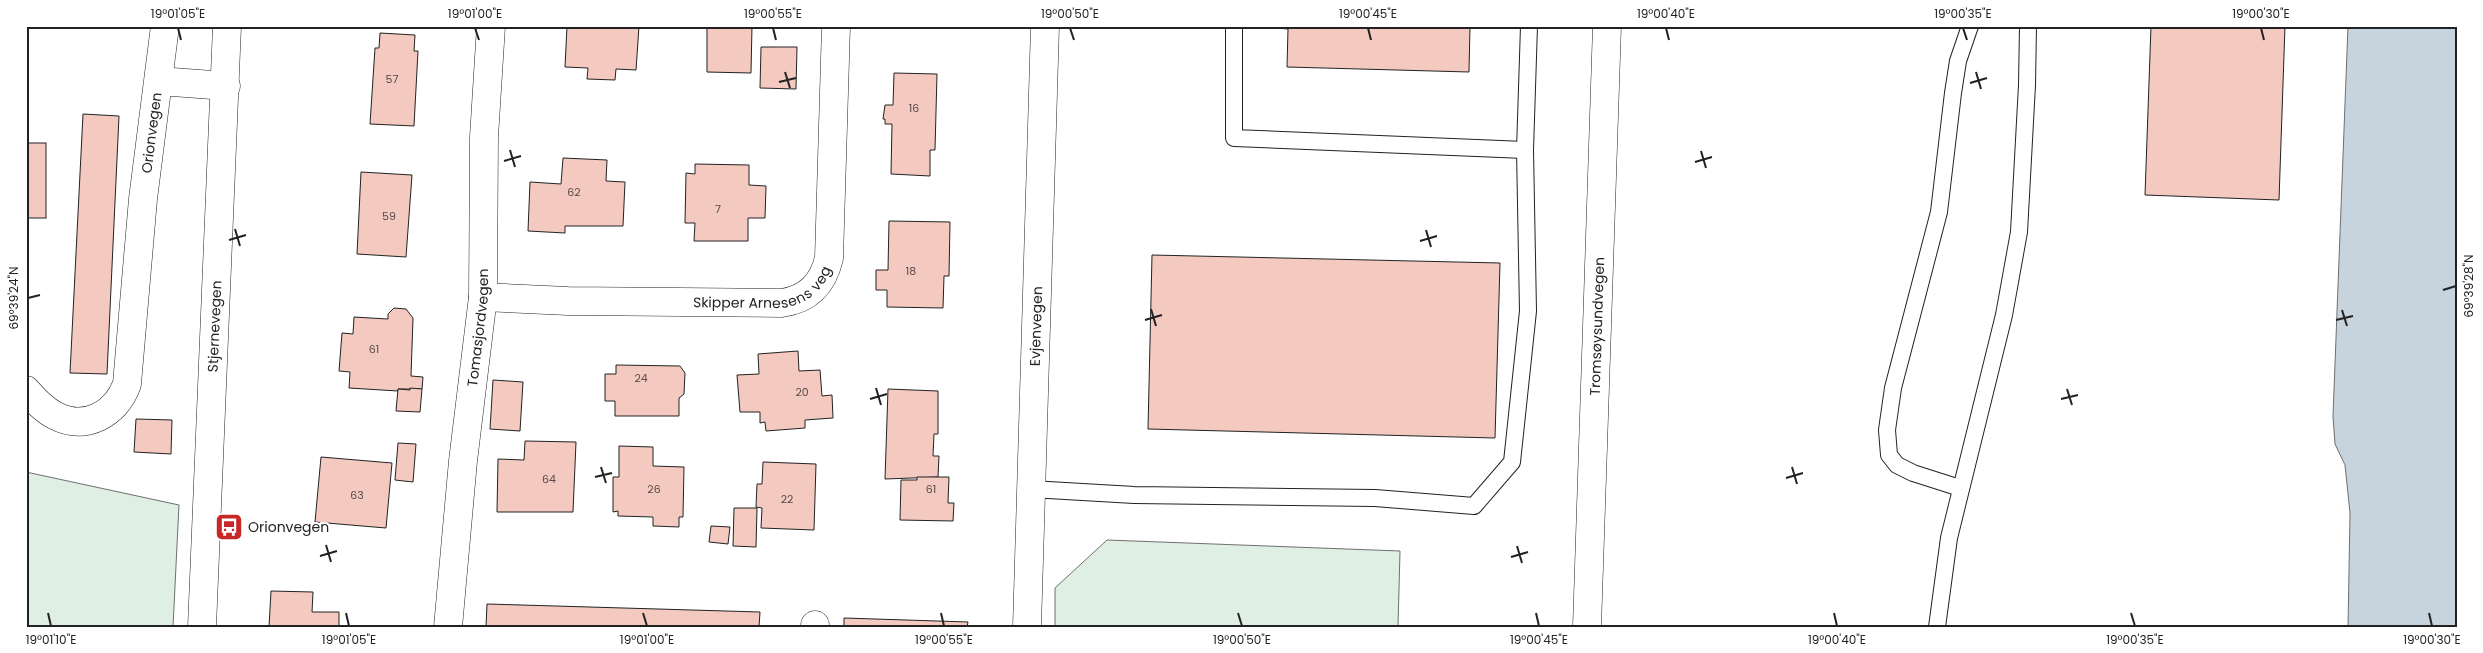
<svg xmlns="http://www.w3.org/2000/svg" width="2483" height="653" viewBox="0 0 2483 653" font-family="Poppins,sans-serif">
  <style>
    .green { fill: #e0efe3; stroke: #6f6f6f }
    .water { fill: #c7d3dd; stroke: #6f6f6f }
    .building { fill: #f3c9c0; stroke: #222 }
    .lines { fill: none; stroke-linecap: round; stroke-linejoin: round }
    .lane-casing { stroke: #222; stroke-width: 18 }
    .street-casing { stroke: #222; stroke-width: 29 }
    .secondary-casing { stroke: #222; stroke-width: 29 }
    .highway-casing { stroke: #222; stroke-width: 29 }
    .lane { stroke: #fff; stroke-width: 16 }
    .street { stroke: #fff; stroke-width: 28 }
    .secondary { stroke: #fff; stroke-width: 28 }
    .highway { stroke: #fff; stroke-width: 28 }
    .ticks { fill: none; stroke: #222; stroke-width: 2 }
    .labels { text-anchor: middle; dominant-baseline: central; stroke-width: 4; stroke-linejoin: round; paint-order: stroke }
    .number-label { font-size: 11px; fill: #564c4a }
    .street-label { font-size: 14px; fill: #222; stroke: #fff }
    .poi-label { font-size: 14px; fill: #222; stroke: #fff; text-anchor: start }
    .neatline { fill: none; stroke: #222; stroke-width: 2 }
    .ticks-label { font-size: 12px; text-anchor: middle; fill: #222 }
  </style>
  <rect width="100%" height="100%" fill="#fff"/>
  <g class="green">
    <polygon points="26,472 179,505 173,627 26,627"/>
    <polygon points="1107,540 1400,551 1398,627 1055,627 1055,588"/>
  </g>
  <polygon class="water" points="2348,26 2457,26 2457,627 2348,627 2350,513 2345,465 2335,444 2333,416"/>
  <g class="building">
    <polygon points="567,26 639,26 636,70 616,69 615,80 587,79 588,68 565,67"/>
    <polygon points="707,26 752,26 751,73 707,72"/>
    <polygon points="1277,26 1470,26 1469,72 1287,67 1288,29 1276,28"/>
    <polygon points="2151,26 2285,26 2279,200 2145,195"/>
    <polygon points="380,33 415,35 414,51 418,51 414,126 370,124 375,48 379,48"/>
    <polygon points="761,47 797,47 796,89 760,88"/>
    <polygon points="894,73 937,74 935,150 930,150 930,176 891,174 892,124 885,124 885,119 883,119 885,105 893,105"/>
    <polygon points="83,114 119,116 107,374 70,373"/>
    <rect x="26" y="143" width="20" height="75"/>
    <polygon points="563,158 607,160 606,181 625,182 623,226 565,226 565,233 528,231 530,182 561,184"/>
    <polygon points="695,164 749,165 749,185 766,186 765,218 748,218 748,241 694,241 695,223 685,223 686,173 695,174"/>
    <polygon points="361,172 412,175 406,257 357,254"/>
    <polygon points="889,221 950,222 949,276 944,276 943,308 887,307 887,290 876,290 876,270 888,270"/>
    <polygon points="1152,255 1500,263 1495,438 1148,429"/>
    <polygon points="394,308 406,309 413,318 411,376 423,377 422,389 398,389 398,391 349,388 350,372 339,371 342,333 353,334 354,317 388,319 388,314"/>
    <polygon points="798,351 799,371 820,370 822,396 832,395 833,418 805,420 805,428 766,431 765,422 760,423 760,412 740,412 737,375 759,374 758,354"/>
    <polygon points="616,365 680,366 685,373 684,394 679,398 679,416 615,416 615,401 605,401 605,374 616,374"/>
    <polygon points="493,380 523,382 520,431 490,429"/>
    <polygon points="410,388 422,389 420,412 396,411 398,389 410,390"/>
    <polygon points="888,389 938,391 938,434 934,434 933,456 939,456 938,477 885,479"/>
    <polygon points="136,419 172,420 171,454 134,452"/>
    <polygon points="525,441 576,442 573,512 497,512 498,459 524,460"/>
    <polygon points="398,443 416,444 413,482 395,480"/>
    <polygon points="619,446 653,447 653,466 684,467 683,517 679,517 679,527 653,526 653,517 618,516 618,511 613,512 613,477 619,477"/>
    <polygon points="321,457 392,463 386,528 315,522"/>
    <polygon points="763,462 816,464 814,530 761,528 762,508 756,507 757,484 762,484"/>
    <polygon points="917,477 949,477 948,503 954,503 953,521 900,520 901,480 917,480"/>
    <polygon points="734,508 757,508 756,547 733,546"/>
    <polygon points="711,526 730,527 728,544 709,542"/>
    <polygon points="271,591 313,592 312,612 339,612 339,627 269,627"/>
    <polygon points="487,604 760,612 759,627 486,627"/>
    <polygon points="844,618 968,622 967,627 844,627"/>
  </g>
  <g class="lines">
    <g class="lane-casing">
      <g id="lane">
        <polyline points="1234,26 1234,138 1525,150"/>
        <polyline points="1960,488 1913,473 1897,465 1889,455 1887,430 1893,388 1939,212 1953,93 1958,61 1970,26"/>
        <polyline points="1031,489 1134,495 1375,498 1474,506 1512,462 1528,311 1525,150 1529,26"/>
        <polyline points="1937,627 1949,538 2004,315 2019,232 2027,85 2028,26"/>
      </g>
    </g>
    <g class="street-casing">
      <g id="street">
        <polyline points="159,81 226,86"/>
        <path id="s1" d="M 483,297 L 568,301 L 782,303 C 808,299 823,284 829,258 L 836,26"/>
        <path id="s2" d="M 26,390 C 35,400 44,410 56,416 C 86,431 116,414 127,384 L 143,199 L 165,26"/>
        <path id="s3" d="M 202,627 L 227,26"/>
        <path id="s4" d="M 448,627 L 463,461 L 483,297 L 484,137 L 491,26"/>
        <polyline points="815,627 815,625"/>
      </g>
    </g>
    <g class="secondary-casing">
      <g id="secondary">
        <path id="s5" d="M 1027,627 L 1045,26"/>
      </g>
    </g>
    <g class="highway-casing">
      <g id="highway">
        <path id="s6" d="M 1587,627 L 1607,26"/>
      </g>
    </g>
    <use href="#lane" class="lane"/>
    <use href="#street" class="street"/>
    <use href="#secondary" class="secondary"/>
    <use href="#highway" class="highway"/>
  </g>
  <path class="ticks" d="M 178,28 L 181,40M 475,28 L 479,40M 773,28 L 776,40M 1070,28 L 1074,40M 1368,28 L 1371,40M 1666,28 L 1669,40M 1963,28 L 1967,40M 2261,28 L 2264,40M 785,72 L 790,88M 1976,72 L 1981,89M 779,82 L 796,78M 1970,83 L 1987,78M 510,150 L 515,167M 1701,151 L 1706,168M 504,161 L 521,156M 1695,162 L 1712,157M 235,229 L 240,246M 1426,230 L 1431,247M 229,240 L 246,235M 1420,241 L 1437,236M 2443,290 L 2456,286M 28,298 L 40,295M 1151,309 L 1156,326M 2342,310 L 2347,326M 1145,320 L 1162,315M 2336,320 L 2353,316M 876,388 L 881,405M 2067,389 L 2072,405M 870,399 L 887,394M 2061,399 L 2078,395M 601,467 L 606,483M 1792,467 L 1797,484M 595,477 L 612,473M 1786,478 L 1803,473M 326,545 L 331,562M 1517,546 L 1522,563M 320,556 L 337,551M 1511,557 L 1528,552M 48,613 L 51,626M 346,613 L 349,626M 643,613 L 647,626M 941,613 L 944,626M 1238,613 L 1242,626M 1536,613 L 1539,626M 1834,613 L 1837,626M 2131,613 L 2135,626M 2429,613 L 2432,626"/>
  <defs>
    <g id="bus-square" transform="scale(1.4375)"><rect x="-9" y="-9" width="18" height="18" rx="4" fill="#c62828" stroke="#fff"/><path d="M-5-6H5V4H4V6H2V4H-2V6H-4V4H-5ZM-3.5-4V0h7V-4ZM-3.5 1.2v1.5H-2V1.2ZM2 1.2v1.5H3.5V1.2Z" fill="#fff"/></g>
  </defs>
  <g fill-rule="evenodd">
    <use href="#bus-square" x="229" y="527"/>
  </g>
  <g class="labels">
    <g class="number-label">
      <text x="392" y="79">57</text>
      <text x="914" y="108">16</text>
      <text x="574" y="192">62</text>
      <text x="718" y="209">7</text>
      <text x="389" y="216">59</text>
      <text x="911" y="271">18</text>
      <text x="374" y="349">61</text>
      <text x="641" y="378">24</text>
      <text x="802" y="392">20</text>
      <text x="549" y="479">64</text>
      <text x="654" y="489">26</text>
      <text x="931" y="489">61</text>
      <text x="357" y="495">63</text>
      <text x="787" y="499">22</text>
    </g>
    <g class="street-label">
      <text stroke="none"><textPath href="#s2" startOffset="381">Orionvegen</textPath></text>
      <text stroke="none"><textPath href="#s1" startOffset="285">Skipper Arnesens veg</textPath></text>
      <text stroke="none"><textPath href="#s5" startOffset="301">Evjenvegen</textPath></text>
      <text stroke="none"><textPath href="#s6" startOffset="301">Tromsøysundvegen</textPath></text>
      <text stroke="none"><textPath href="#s3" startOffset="301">Stjernevegen</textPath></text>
      <text stroke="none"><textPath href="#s4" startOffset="301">Tomasjordvegen</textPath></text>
    </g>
    <g class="poi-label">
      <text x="248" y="527">Orionvegen</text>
    </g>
  </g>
  <rect width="2483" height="653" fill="none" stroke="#ffffff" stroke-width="55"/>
  <rect x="28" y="28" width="2428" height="598" class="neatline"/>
  <g class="ticks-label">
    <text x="178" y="18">19°01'05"E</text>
    <text x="475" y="18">19°01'00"E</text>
    <text x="773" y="18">19°00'55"E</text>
    <text x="1070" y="18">19°00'50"E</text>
    <text x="1368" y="18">19°00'45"E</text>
    <text x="1666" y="18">19°00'40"E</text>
    <text x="1963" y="18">19°00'35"E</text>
    <text x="2261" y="18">19°00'30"E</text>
    <text transform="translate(2469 286) rotate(-90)" y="4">69°39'28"N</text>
    <text transform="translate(14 298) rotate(-90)" y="4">69°39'24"N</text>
    <text x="51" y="644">19°01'10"E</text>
    <text x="349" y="644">19°01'05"E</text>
    <text x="647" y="644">19°01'00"E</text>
    <text x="944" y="644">19°00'55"E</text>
    <text x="1242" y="644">19°00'50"E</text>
    <text x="1539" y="644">19°00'45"E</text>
    <text x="1837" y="644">19°00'40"E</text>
    <text x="2135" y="644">19°00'35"E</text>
    <text x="2432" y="644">19°00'30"E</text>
  </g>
</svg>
